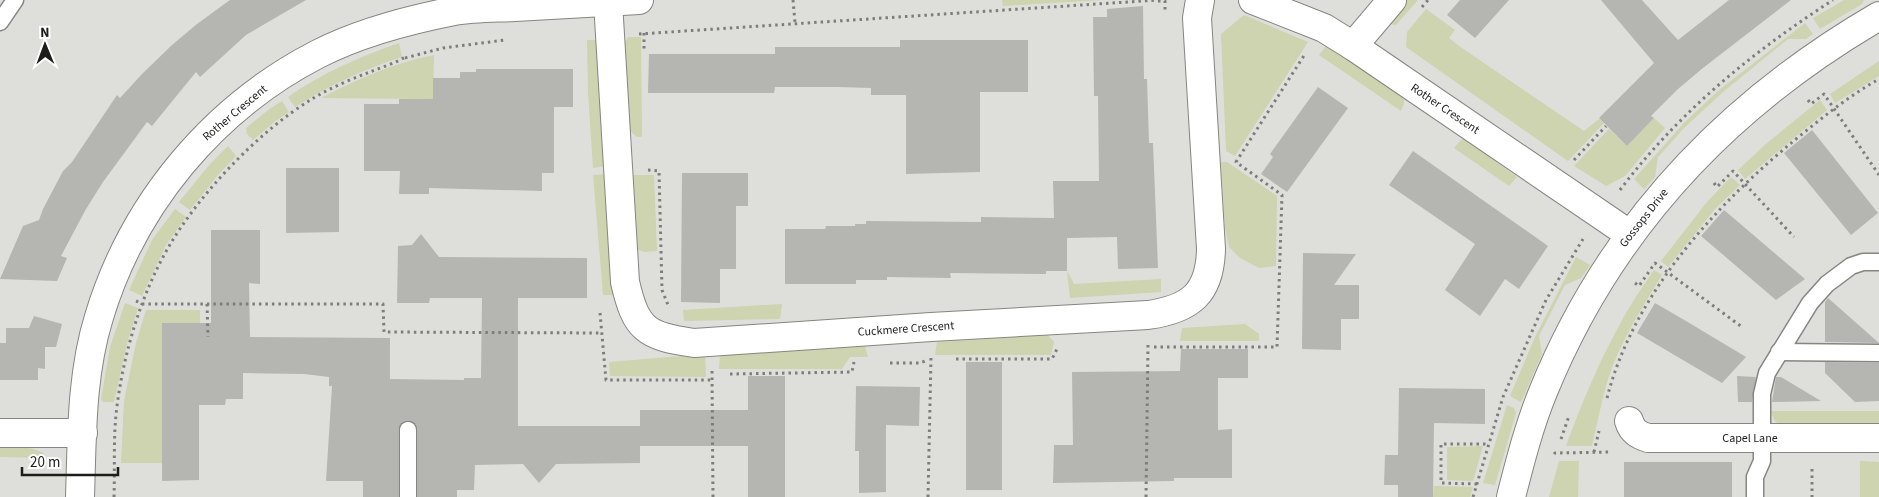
<svg xmlns="http://www.w3.org/2000/svg" width="1879" height="497" viewBox="0 0 1879 497" font-family="'Source Sans 3',sans-serif">
  <style>
    .green { fill: #ced3b0 }
    .building { fill: #b5b6b1 }
    .lines { fill: none; stroke-linecap: round; stroke-linejoin: round }
    .service-casing { stroke: #858581; stroke-width: 19 }
    .minor-casing { stroke: #858581; stroke-width: 30 }
    .tertiary-casing { stroke: #858581; stroke-width: 30 }
    .path { stroke: #7d7d7a; stroke-width: 3; stroke-dasharray: 2.5 4; stroke-linecap: butt }
    .service { stroke: #fff; stroke-width: 16 }
    .minor { stroke: #fff; stroke-width: 28 }
    .tertiary { stroke: #fff; stroke-width: 28 }
    .labels { text-anchor: middle; dominant-baseline: central; stroke-width: 4; stroke-linejoin: round; paint-order: stroke }
    .street-label { font-size: 12px; fill: #1d1d1b; stroke: #fff }
  </style>
  <rect width="100%" height="100%" fill="#dedfda"/>
  <g class="green">
    <polygon points="1002,0 1102,0 1003,6"/>
    <polygon points="1403,0 1418,0 1396,25 1388,24"/>
    <polygon points="1844,0 1864,0 1862,4 1820,29 1813,18"/>
    <polygon points="1426,9 1455,30 1449,38 1459,46 1584,131 1599,119 1604,123 1568,161 1406,47 1407,32"/>
    <polygon points="1244,15 1308,42 1235,156 1226,151 1221,34"/>
    <polygon points="1805,23 1813,34 1806,39 1788,39 1723,92 1685,127 1658,157 1655,177 1644,189 1634,179 1683,124 1719,90"/>
    <polygon points="628,37 641,37 642,137 637,137 629,130 624,44"/>
    <polygon points="587,40 598,40 607,166 593,168 588,92"/>
    <path d="M 399,43 L 402,57 C 364,69 328,86 295,107 L 288,97 C 322,73 359,57 399,43 Z"/>
    <polygon points="1327,45 1404,98 1404,103 1401,111 1319,55"/>
    <path d="M 434,55 L 433,99 L 321,98 C 357,79 394,63 434,55 Z"/>
    <polygon points="1879,61 1879,76 1835,103 1830,94"/>
    <polygon points="1820,100 1827,110 1745,179 1738,170 1767,143"/>
    <polygon points="282,101 289,112 274,122 253,140 247,134 246,128 268,110"/>
    <polygon points="1654,118 1665,128 1625,176 1606,186 1574,166 1609,129 1627,146"/>
    <polygon points="1463,138 1517,177 1509,186 1454,148"/>
    <polygon points="228,146 236,156 217,176 190,210 179,202 211,163"/>
    <polygon points="1221,162 1227,162 1277,196 1276,266 1259,268 1240,258 1229,247 1225,228"/>
    <polygon points="607,174 616,295 603,295 593,175"/>
    <polygon points="631,175 654,175 657,251 644,252 636,249"/>
    <polygon points="1731,177 1740,185 1715,209 1668,267 1661,261 1707,202"/>
    <polygon points="175,209 186,217 166,245 142,296 129,290 152,240"/>
    <polygon points="1576,257 1590,265 1581,278 1565,285 1539,336 1542,354 1521,402 1510,396 1535,337"/>
    <path d="M 1654,270 L 1662,275 C 1641,309 1619,344 1607,382 C 1601,403 1597,424 1592,446 L 1566,446 C 1581,405 1598,364 1619,326 C 1629,306 1642,288 1654,270 Z"/>
    <polygon points="1067,271 1074,284 1161,279 1161,292 1070,298"/>
    <polygon points="125,303 138,308 128,340 114,402 103,402 101,399 110,347"/>
    <polygon points="782,304 780,319 684,321 683,310"/>
    <polygon points="146,310 200,310 200,323 163,323 162,463 121,463 124,401 136,343"/>
    <polygon points="1245,324 1259,334 1259,341 1180,341 1182,328"/>
    <polygon points="1048,335 1054,342 1051,355 935,355 937,342"/>
    <polygon points="865,346 868,357 850,357 842,369 719,369 720,355"/>
    <polygon points="705,354 706,377 610,376 609,362"/>
    <polygon points="1507,405 1514,408 1516,413 1495,485 1483,483"/>
    <polygon points="1770,411 1879,411 1879,425 1780,425 1775,421"/>
    <polygon points="0,444 22,445 44,453 43,458 0,457"/>
    <polygon points="1483,446 1473,481 1447,480 1447,447"/>
    <polygon points="1559,461 1579,461 1578,497 1549,497"/>
    <polygon points="1860,461 1879,462 1879,497 1860,497"/>
    <polygon points="1434,486 1473,487 1470,497 1433,497"/>
  </g>
  <g class="building">
    <polygon points="230,0 306,0 246,35 200,77 196,72 152,126 147,122 103,182 86,209 61,256 67,258 57,281 0,279 23,226 39,220 43,209 63,171 72,162 117,95 120,98 142,74 172,45 197,24"/>
    <polygon points="1460,0 1509,0 1475,38 1447,15"/>
    <polygon points="1601,0 1642,0 1678,40 1729,0 1791,0 1703,68 1678,89 1651,116 1654,118 1627,146 1599,118 1654,63"/>
    <polygon points="1143,6 1144,79 1147,79 1149,143 1153,143 1158,268 1118,269 1117,237 1067,238 1067,271 1046,271 1046,274 950,273 951,278 887,277 887,280 856,280 856,284 785,284 785,229 825,229 826,226 855,226 855,224 866,224 866,221 981,222 981,217 1054,218 1053,181 1099,181 1098,96 1094,96 1093,17 1107,17 1107,9"/>
    <polygon points="900,40 1028,40 1028,92 980,92 980,172 906,174 906,95 871,95 871,88 837,87 775,87 774,93 648,93 649,54 775,54 775,47 900,47"/>
    <polygon points="476,69 573,69 573,107 554,107 554,173 542,173 542,191 429,188 429,194 399,194 400,171 364,171 364,104 399,104 399,99 433,99 433,78 460,78 460,72 476,72"/>
    <polygon points="1318,87 1348,108 1287,192 1261,174 1273,157 1270,154"/>
    <polygon points="1812,130 1878,213 1851,235 1784,153"/>
    <polygon points="1413,151 1548,246 1519,289 1505,279 1480,316 1445,290 1475,244 1389,185"/>
    <polygon points="286,168 339,168 339,232 286,233"/>
    <polygon points="682,173 748,173 748,206 736,206 736,269 720,269 720,303 681,302"/>
    <polygon points="1724,210 1805,279 1776,300 1701,236"/>
    <polygon points="211,230 260,230 260,284 249,283 250,337 390,338 390,379 464,380 464,378 481,378 482,298 430,298 429,303 397,303 398,246 412,245 421,234 439,257 587,258 587,298 518,298 518,426 640,426 640,410 748,410 748,376 785,376 785,497 748,497 748,446 640,446 640,463 556,464 539,483 523,464 475,465 474,490 457,490 457,497 418,497 418,430 416,425 408,420 403,422 398,430 398,497 363,497 363,481 326,481 332,386 329,386 329,377 304,374 243,373 243,399 226,399 225,405 199,405 199,480 162,481 162,323 211,323"/>
    <polygon points="1303,253 1356,254 1334,285 1359,285 1359,319 1341,319 1341,350 1302,349"/>
    <polygon points="1828,298 1879,343 1825,342 1825,302"/>
    <polygon points="1655,303 1686,321 1746,357 1722,383 1637,333"/>
    <polygon points="34,316 62,324 56,347 45,347 45,369 38,368 38,380 0,380 0,343 6,343 6,328 29,328"/>
    <polygon points="1181,349 1248,349 1248,378 1218,378 1218,430 1232,429 1232,478 1174,478 1174,481 1053,483 1054,445 1073,445 1072,372 1180,371"/>
    <rect x="966" y="362" width="36" height="128"/>
    <polygon points="1825,362 1879,363 1879,401 1855,402 1825,373"/>
    <polygon points="1737,376 1756,377 1752,402 1738,402"/>
    <polygon points="1776,377 1781,377 1821,401 1772,402"/>
    <polygon points="856,386 920,387 919,426 886,425 886,492 859,493 859,451 855,451"/>
    <polygon points="1399,388 1485,389 1485,424 1434,423 1433,497 1398,497 1398,485 1384,485 1385,455 1398,455"/>
    <rect x="1624" y="462" width="108" height="35"/>
  </g>
  <g class="lines">
    <g class="service-casing">
      <g id="service">
        <polyline points="0,22 15,0"/>
        <polyline points="1779,352 1879,353"/>
        <polyline points="408,430 408,497"/>
        <polyline points="1755,497 1755,477 1762,461 1762,394 1767,373 1810,303 1827,284 1851,266 1863,262 1879,262"/>
      </g>
    </g>
    <g class="minor-casing">
      <g id="minor">
        <polyline points="1253,0 1324,28 1353,46 1629,234"/>
        <path d="M 608,2 L 625,282 C 636,329 645,336 694,343 L 931,327 L 1148,315 C 1191,309 1210,293 1211,249 L 1197,18 L 1200,0"/>
        <polyline points="1353,46 1392,0"/>
        <path d="M 1629,421 C 1632,431 1638,435 1648,438 L 1879,438"/>
        <polyline points="0,433 83,433"/>
        <path d="M 80,497 C 82,437 81,375 99,317 C 133,204 213,108 318,54 C 359,33 408,20 454,11 C 473,8 494,8 514,7 C 556,5 598,2 639,0"/>
      </g>
    </g>
    <g class="tertiary-casing">
      <path id="tertiary" d="M 1511,497 C 1520,462 1529,426 1543,392 C 1610,227 1726,105 1879,16"/>
    </g>
    <g class="path">
      <polyline points="793,0 795,23"/>
      <polyline points="1158,1 1165,1 1165,11"/>
      <polyline points="1422,7 1428,0"/>
      <polyline points="644,33 644,50"/>
      <polyline points="639,34 1158,0"/>
      <polyline points="405,58 443,48 505,40"/>
      <polyline points="1808,100 1811,104 1824,94 1879,175"/>
      <polyline points="1574,160 1606,126"/>
      <polyline points="648,170 659,171 662,290 668,305"/>
      <polyline points="1714,183 1717,187 1733,171 1794,237"/>
      <path d="M 1620,190 C 1678,113 1752,52 1833,0"/>
      <polyline points="1635,283 1639,286 1655,263 1742,327"/>
      <polyline points="136,301 143,304 383,304 384,332 602,333"/>
      <polyline points="207,304 208,337"/>
      <polyline points="600,313 606,380 713,380"/>
      <polyline points="1154,347 1277,347 1282,195 1236,162 1305,54"/>
      <polyline points="956,359 1052,359 1057,349"/>
      <polyline points="890,363 920,363 928,360"/>
      <polyline points="712,371 713,497"/>
      <polyline points="730,374 852,372 854,362"/>
      <path d="M 1607,398 C 1634,293 1715,206 1796,139 C 1823,117 1849,96 1879,79"/>
      <polyline points="1561,439 1569,416"/>
      <polyline points="1594,452 1599,431"/>
      <polyline points="1554,454 1555,453 1612,452"/>
      <polyline points="1812,469 1812,497"/>
      <polyline points="1477,484 1441,483 1441,444 1488,444"/>
      <path d="M 114,497 C 115,467 113,436 117,406 C 124,352 141,295 168,248 C 199,194 259,131 312,99 C 330,88 351,79 370,72 C 382,67 396,63 405,57"/>
      <polyline points="928,497 931,357"/>
      <polyline points="1146,497 1148,345"/>
      <polyline points="1473,497 1503,397 1546,300 1583,239"/>
    </g>
    <use href="#service" class="service"/>
    <use href="#minor" class="minor"/>
    <use href="#tertiary" class="tertiary"/>
  </g>
  <g class="labels">
    <g class="street-label">
      <text transform="translate(1445 109) rotate(34)">Rother Crescent</text>
      <text transform="translate(235 113) rotate(-40)">Rother Crescent</text>
      <text transform="translate(1644 218) rotate(-52)">Gossops Drive</text>
      <text transform="translate(906 329) rotate(-4)">Cuckmere Crescent</text>
      <text x="1750" y="438">Capel Lane</text>
    </g>
  </g>
  <g transform="translate(45 45) rotate(359)" stroke="#ffffff" stroke-width="4" paint-order="stroke">
  <path d="M0-4L9 19L0 12L-9 19Z" fill="#1d1d1b"/>
  <text y="-8" font-size="14" font-weight="bold" text-anchor="middle" fill="#1d1d1b">N</text>
  </g>
  <path d="M22 467v8h96v-8" fill="none" stroke="#1d1d1b" stroke-width="2.5"/>
  <text x="30" y="467" font-size="15" fill="#1d1d1b" stroke="#ffffff" stroke-width="4" paint-order="stroke">20 m</text>
</svg>
